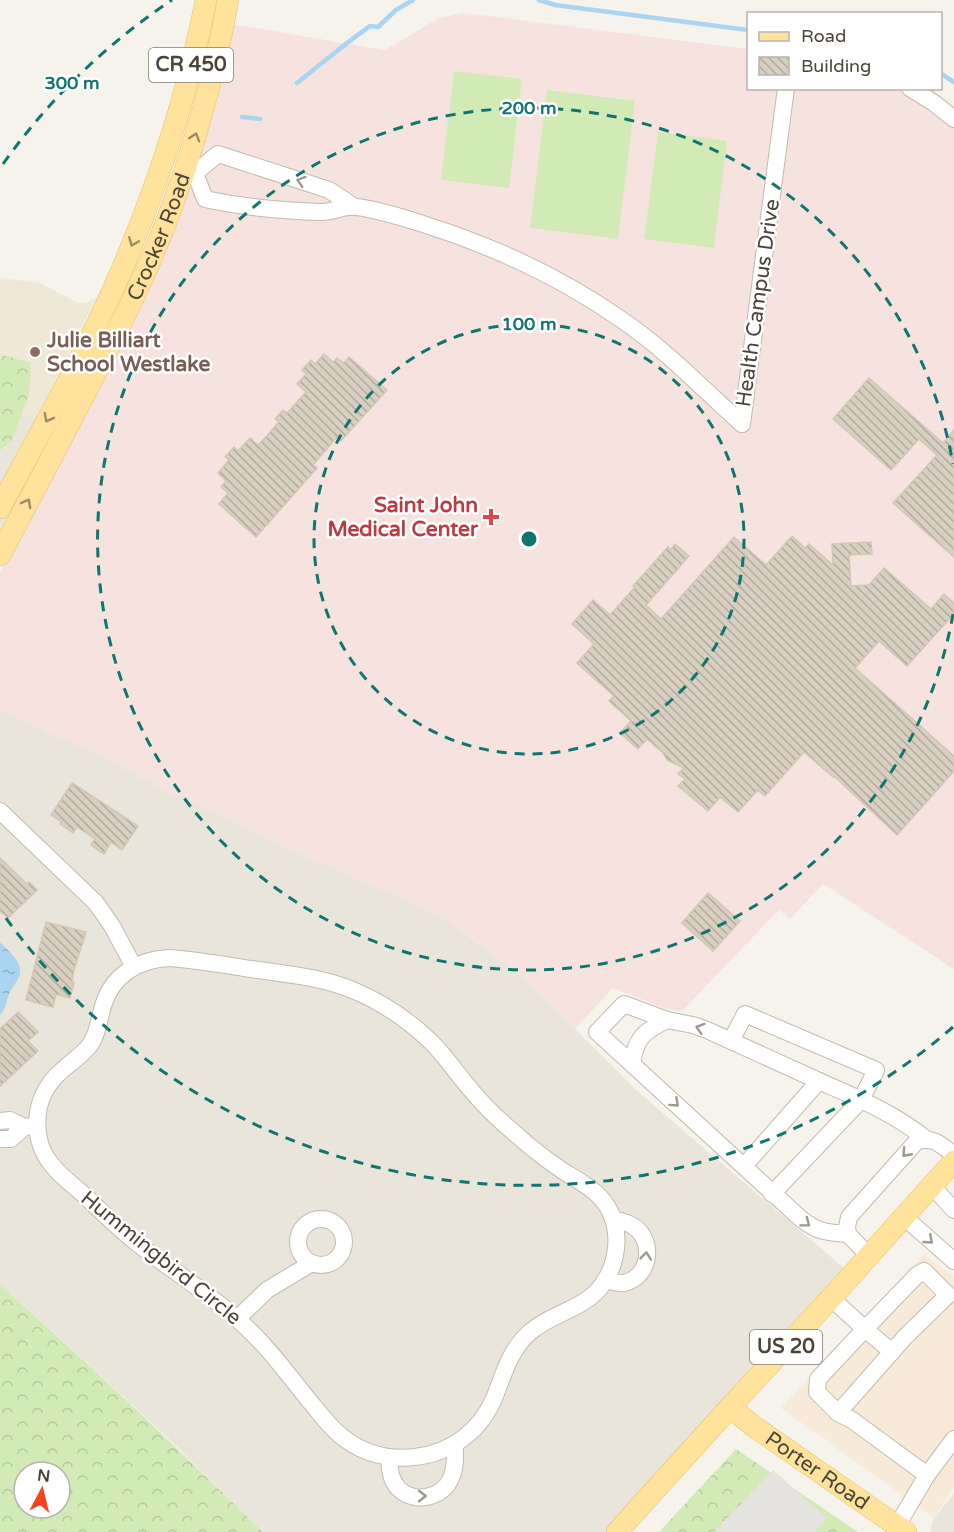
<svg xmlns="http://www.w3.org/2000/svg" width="954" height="1532" viewBox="0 0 954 1532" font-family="'Varela Round',sans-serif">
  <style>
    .residential { fill: #eae5da }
    .commercial { fill: #f7ead8 }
    .education { fill: #efe8d6 }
    .medical { fill: #f6e3e0 }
    .forest { fill: url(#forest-crowns); fill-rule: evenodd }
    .pitch { fill: #d2eab5 }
    .parking { fill: #e5e3e0 }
    .water { fill: url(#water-ripples) }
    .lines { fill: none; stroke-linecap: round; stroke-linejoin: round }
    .stream { stroke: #a9d4f2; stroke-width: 4.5 }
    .building { fill: url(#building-back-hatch); stroke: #d3c7b4; stroke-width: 1.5 }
    .minor-casing { stroke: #c2bbae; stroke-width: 18 }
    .major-casing { stroke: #e6c16a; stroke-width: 22 }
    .minor { stroke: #fff; stroke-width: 16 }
    .major { stroke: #ffe39c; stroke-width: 21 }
    .oneway { stroke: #9c8c66 }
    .oneway2 { stroke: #9c9892 }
    .ring { fill: none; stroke: #0f766e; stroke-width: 3; stroke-dasharray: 10 8 }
    .education-dot { fill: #8d6e63; stroke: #fff; stroke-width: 2 }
    .health-dot { fill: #e0444e; stroke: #fff; stroke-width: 2 }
    .labels { text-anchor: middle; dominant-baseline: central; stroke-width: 5; stroke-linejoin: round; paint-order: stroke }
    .shield { fill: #fff; stroke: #817c74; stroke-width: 1.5 }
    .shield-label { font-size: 20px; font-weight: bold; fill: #4b4439 }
    .street-label { font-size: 21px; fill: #4b4439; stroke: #fff }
    .education-label { font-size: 21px; font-weight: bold; fill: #785e54; stroke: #fff; text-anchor: start }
    .health-label { font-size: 21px; font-weight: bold; fill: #be3a42; stroke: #fff; text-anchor: end }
    .centre { fill: #0f766e; stroke: #fff; stroke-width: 3 }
    .ring-label { font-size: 18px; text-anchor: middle; font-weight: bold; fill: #0f766e; stroke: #fff; stroke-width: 5; stroke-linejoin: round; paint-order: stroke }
  </style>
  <defs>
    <pattern id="forest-crowns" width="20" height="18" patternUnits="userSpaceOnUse" patternTransform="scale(1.5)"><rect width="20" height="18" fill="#d2eab5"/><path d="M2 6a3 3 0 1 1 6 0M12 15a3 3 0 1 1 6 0" fill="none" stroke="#b6ca9c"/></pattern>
    <pattern id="water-ripples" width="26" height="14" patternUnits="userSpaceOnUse" patternTransform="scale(1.5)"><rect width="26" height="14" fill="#a9d4f2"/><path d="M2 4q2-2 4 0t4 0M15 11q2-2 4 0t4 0" fill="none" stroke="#8caec5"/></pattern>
    <pattern id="building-back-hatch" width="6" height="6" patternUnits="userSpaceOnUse" patternTransform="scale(1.5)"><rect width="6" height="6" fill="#d8cfc1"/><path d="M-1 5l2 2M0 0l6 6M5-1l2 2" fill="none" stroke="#b1aa9e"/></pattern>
  </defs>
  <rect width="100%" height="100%" fill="#f6f3ec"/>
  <g class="residential">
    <polygon points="0,401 63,435 0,555"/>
    <polygon points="0,709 96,754 166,790 309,858 404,899 446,920 519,973 636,1090 852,1275 617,1532 263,1532 170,1440 59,1337 0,1285"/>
    <polygon points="954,1494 954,1532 933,1532 930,1530 934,1518"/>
  </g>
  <polygon class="commercial" points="924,1254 954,1277 954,1486 934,1518 781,1408"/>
  <polygon class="education" points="0,278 40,283 78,303 85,303 97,297 35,420 0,401"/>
  <polygon class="medical" points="464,13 748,49 748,88 931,89 954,106 954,969 823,884 790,919 779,910 682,1011 666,1009 613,988 575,1029 519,973 446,920 404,899 309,858 166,790 96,754 0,709 0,572 37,501 178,221 216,106 232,24 385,50 439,18"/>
  <g class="forest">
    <polygon points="2,355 31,363 29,394 11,442 0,450 0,360"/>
    <path d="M 0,1285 C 90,1364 177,1448 263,1532 L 0,1532 ZM 24,1472 L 60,1472 L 60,1508 L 24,1508 Z"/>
    <polygon points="736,1449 858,1532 659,1532"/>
  </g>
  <g class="pitch">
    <polygon points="454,71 522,79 509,188 441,180"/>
    <polygon points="547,90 635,101 618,239 530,228"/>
    <polygon points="658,132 727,141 714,248 644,239"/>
  </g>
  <polygon class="parking" points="773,1470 827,1518 815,1532 714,1532"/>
  <path class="water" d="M 0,942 C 7,950 22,961 20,973 C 19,980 12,987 9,994 C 6,1002 6,1009 0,1015 Z"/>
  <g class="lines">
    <g class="stream">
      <polyline points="539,0 555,5 748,30"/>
      <polyline points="940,73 954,82"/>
      <polyline points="297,83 347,43 370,26 378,27 396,10 413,0"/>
      <polyline points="242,117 260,119"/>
    </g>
  </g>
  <g class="building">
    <polygon points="324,354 333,362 337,358 344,363 349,357 387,390 341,441 337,437 313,465 317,468 256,537 219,504 228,493 221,487 226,481 218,473 229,460 225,457 234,447 238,451 250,438 258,445 263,440 279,422 275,419 283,410 287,413 306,392 297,384 306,374 302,370 311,360 315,364"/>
    <polygon points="869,378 943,443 954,430 954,557 893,503 937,455 919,439 891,470 833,419"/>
    <polygon points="792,536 805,548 809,544 833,565 832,544 871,542 872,554 849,555 851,586 869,585 884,568 931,609 944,594 954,603 954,614 907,666 879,641 855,668 954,756 954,771 897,835 834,776 833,777 804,752 765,796 758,790 738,812 720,797 708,811 678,786 685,779 678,774 684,768 667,760 663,753 647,739 638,749 620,733 631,721 609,701 614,696 577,663 594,644 572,624 593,600 610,615 635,587 633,586 668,547 670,550 675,544 689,556 646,605 661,619 734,537 766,565"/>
    <polygon points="72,783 138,826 122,850 111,842 104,854 91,845 95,839 77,827 73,833 60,824 62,822 51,815"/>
    <polygon points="0,858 27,884 29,882 37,890 8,918 0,911"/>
    <polygon points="708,893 740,921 713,951 682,923"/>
    <polygon points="46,922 86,932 74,970 72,983 74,983 70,998 56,994 53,1007 26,1000"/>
    <polygon points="18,1012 38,1032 28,1041 38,1051 0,1086 0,1029"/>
  </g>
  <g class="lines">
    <g class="minor-casing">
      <g id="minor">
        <polyline points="910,88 934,103 954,119"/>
        <path d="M 353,206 L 329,190 L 218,154 L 195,173 L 205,199 C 242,207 283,211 322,212 C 334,212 345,205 357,207 C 380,210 401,217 423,224 C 493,246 562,278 622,320 C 666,350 703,389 742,424"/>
        <polyline points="742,424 786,88"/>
        <polyline points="0,811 96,903 112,926 134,967"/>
        <path d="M 170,958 C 197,960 225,965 251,969 C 286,974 322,977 355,991 C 383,1003 407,1019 429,1040 C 445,1055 457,1074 471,1090 C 485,1107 501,1122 518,1136 C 532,1149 547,1160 563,1171 C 579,1181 597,1190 607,1206 C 622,1230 618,1262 603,1284 C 585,1310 552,1312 529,1333 C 510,1350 504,1373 495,1396 C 481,1431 451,1453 415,1457 C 390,1460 365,1454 345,1439 C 332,1430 322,1416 312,1404 C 291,1379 272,1351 248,1329 C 215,1297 175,1273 138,1244 C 119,1229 102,1212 84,1195 C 66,1179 44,1164 39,1139 C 33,1110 43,1085 66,1067 C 74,1060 83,1054 90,1045 C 98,1034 99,1019 103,1006 C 112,975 139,959 170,958 Z"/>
        <polyline points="731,1041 745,1014 876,1070 861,1100 772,1194"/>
        <path d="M 632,1063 C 636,1038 644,1031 667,1020"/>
        <path d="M 819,1081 L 707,1030 L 693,1025 L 667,1020 L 624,1004 L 597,1032 L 800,1218 C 819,1233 825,1232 848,1234"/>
        <polyline points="0,1121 10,1120 24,1127"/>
        <polyline points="0,1139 11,1139 24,1127 37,1126"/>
        <path d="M 744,1166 L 819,1081 C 857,1098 894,1113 926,1139"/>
        <polyline points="932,1186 954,1210"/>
        <polyline points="904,1217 954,1261"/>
        <circle cx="321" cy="1242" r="23"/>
        <path d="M 869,1256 L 848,1234 L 847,1227 L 849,1217 L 917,1141 C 935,1137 941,1145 954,1155"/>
        <path d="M 605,1280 C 611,1281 618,1284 624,1283 C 652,1277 655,1237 631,1225 C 626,1222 619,1221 613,1219"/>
        <polyline points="831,1298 865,1329 917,1275 924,1271 948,1295 905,1337 838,1413 852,1420 927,1475 897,1526"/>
        <polyline points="237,1319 267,1290 312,1263"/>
        <polyline points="838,1413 817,1392 818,1379 865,1329 892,1352"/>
        <path d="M 389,1458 C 390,1469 390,1480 399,1489 C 415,1504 443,1498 451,1478 C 456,1468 455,1456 455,1445"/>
        <polyline points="927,1475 954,1439"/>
      </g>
    </g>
    <g class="major-casing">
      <g id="major">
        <path d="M 0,508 C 41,430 88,350 122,269 C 159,182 188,93 206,0"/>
        <path id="s1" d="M 0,555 C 28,502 56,450 83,397 C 112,342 141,286 164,228 C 192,155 214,78 228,0"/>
        <path id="s2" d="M 730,1407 L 753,1426 L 906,1532"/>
        <polyline points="617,1532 730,1407 831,1298 954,1161"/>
      </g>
    </g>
    <use href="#minor" class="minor"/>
    <use href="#major" class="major"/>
  </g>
  <defs><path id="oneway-chevron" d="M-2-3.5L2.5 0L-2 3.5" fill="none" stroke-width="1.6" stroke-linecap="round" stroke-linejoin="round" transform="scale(1.5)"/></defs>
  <g class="oneway">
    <use href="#oneway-chevron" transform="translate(195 137) rotate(-73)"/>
    <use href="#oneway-chevron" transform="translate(133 242) rotate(112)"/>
    <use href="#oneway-chevron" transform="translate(48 418) rotate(118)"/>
    <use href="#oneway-chevron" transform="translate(27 503) rotate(-62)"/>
  </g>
  <g class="oneway2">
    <use href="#oneway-chevron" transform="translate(301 181) rotate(-162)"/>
    <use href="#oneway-chevron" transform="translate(700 1028) rotate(-163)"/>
    <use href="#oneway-chevron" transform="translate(675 1103) rotate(42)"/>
    <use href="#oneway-chevron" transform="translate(906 1153) rotate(132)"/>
    <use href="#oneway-chevron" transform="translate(806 1223) rotate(37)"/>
    <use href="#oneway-chevron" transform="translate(929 1240) rotate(41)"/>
    <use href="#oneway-chevron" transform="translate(646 1256) rotate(-84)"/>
    <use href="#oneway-chevron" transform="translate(422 1496)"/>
  </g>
  <g class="ring">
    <circle cx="529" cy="539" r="215"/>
    <path d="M953 614A431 431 0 1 1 953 464"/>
    <path d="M953 1027A646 646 0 0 1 3 914M3 164A646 646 0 0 1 172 0"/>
  </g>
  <circle class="education-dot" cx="35" cy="352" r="6"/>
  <path class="health-dot" d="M488 508h6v6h6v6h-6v6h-6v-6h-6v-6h6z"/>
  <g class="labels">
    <g class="shield">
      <rect x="149" y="48" width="84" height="34" rx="4.5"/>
      <rect x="750" y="1330" width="72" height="34" rx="4.5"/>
    </g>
    <g class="shield-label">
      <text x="191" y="65">CR 450</text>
      <text x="786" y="1347">US 20</text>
    </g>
    <g class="street-label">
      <text stroke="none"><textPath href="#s1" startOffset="356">Crocker Road</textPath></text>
      <text transform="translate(758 303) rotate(-82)">Health Campus Drive</text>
      <text transform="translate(161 1258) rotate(39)">Hummingbird Circle</text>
      <text stroke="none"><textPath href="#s2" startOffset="108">Porter Road</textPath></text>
    </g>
    <g class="education-label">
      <text x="47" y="340">Julie Billiart<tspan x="47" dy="24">School Westlake</tspan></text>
    </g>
    <g class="health-label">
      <text x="478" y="505">Saint John<tspan x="478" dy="24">Medical Center</tspan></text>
    </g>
  </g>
  <circle cx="529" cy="539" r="9" class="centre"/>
  <g class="ring-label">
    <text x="72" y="89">300 m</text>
    <text x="529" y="114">200 m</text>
    <text x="529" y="330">100 m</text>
  </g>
  <rect x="747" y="12" width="195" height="78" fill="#ffffff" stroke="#b7b4b0" stroke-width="1.5"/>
  <rect x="759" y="32" width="30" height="9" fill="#ffe39c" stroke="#b7b4b0" stroke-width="1.5"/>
  <text x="801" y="42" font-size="18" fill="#4b4439">Road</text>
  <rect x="759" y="57" width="30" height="18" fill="url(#building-back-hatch)" stroke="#b7b4b0" stroke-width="1.5"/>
  <text x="801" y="72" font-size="18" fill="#4b4439">Building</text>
  <g transform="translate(42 1490) rotate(7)"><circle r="28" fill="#ffffff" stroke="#b7b4b0" stroke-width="1.5"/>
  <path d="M0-4.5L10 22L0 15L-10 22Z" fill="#fc3f1d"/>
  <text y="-9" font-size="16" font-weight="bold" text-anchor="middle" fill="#4b4439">N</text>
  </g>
</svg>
